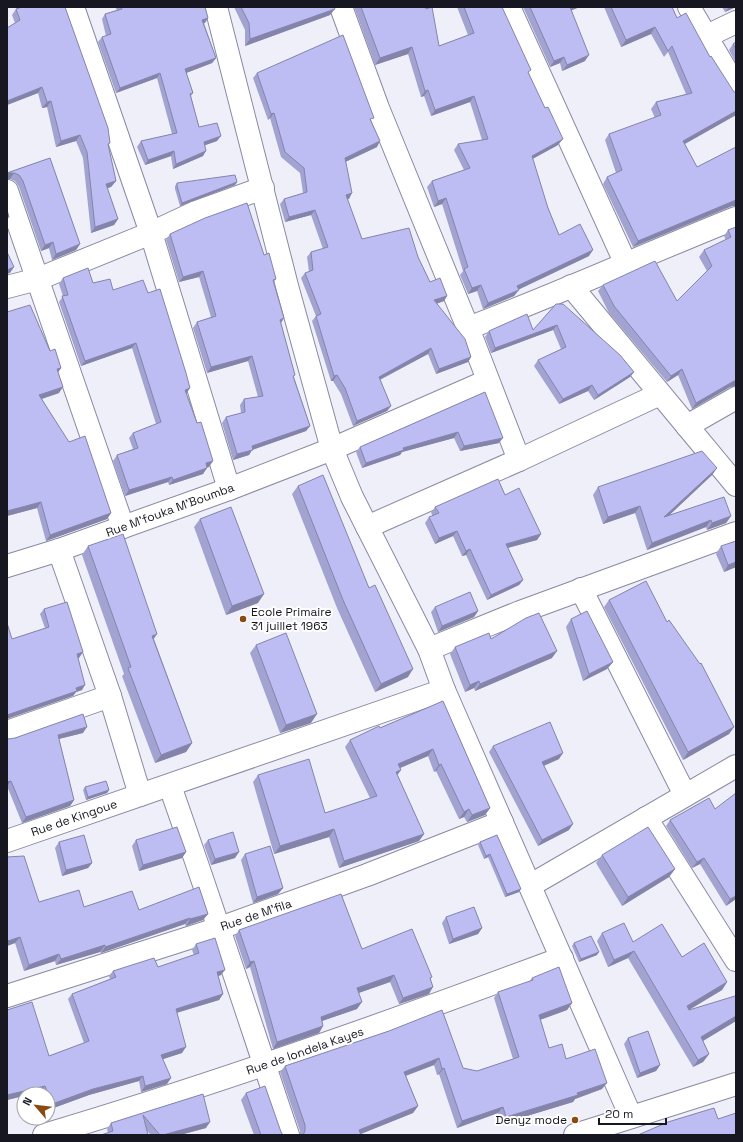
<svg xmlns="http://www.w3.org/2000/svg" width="743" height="1142" viewBox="0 0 743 1142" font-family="'Space Grotesk',sans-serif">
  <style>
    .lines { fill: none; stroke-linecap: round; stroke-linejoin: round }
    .minor-casing { stroke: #8989a3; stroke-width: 24 }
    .minor { stroke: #fff; stroke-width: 22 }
    .wall { fill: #a3a3d2 }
    .shaded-wall { fill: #8484ab }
    .building { fill: #bdbdf4; stroke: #8484ab }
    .poi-dot { fill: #8a4a12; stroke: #fff; stroke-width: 1.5 }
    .labels { text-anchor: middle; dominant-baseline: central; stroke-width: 4; stroke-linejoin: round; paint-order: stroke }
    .street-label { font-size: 12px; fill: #171721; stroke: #fff }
    .poi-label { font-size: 12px; fill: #171721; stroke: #fff; text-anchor: start }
  </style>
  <rect width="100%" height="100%" fill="#efeffa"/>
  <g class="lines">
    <g class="minor-casing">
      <g id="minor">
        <polyline points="73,7 151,233 229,489"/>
        <polyline points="216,7 287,286 332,449 352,497 429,649 444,690 631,1117"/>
        <polyline points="341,7 378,108 468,328 519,460"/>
        <polyline points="509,7 625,262"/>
        <polyline points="689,7 736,87"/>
        <polyline points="707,36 736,22"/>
        <polyline points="7,191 123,527"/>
        <polyline points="571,286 736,485"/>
        <polyline points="7,287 38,279 151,233 196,212 263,188"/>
        <path d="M 468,328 C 558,294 646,254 736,218"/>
        <polyline points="687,426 736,398"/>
        <polyline points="367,527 519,460 660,394"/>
        <polyline points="59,550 110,696 140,795"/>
        <polyline points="7,566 59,550 229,489 332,449 487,381"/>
        <polyline points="581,589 685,795"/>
        <polyline points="429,649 520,612 736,533"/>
        <polyline points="7,732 110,696"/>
        <path d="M 170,786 C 211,902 249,1019 288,1135"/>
        <polyline points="646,818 736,960"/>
        <polyline points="7,841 444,690"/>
        <polyline points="531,885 736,766"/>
        <polyline points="7,996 220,928 367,875 502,822"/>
        <path d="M 44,1135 C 219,1083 391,1022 562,958"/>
        <polyline points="575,1135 736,1084"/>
      </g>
    </g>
    <use href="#minor" class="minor"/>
  </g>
  <g class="wall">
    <polygon points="115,7 205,7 208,18 204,23 216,58 212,63 186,73 193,93 191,96 199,127 217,141 205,145 203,156 173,169 171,156 145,165 137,147 141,141 172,134 157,78 116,93 98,42 102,37 106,36 102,19 105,14 117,10"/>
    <polygon points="234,7 334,7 330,15 245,46 245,30"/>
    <polygon points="354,7 425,7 439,46 468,35 457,7 502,7 529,74 558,145 532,159 548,208 559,235 589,256 518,290 514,296 483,309 477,291 468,294 460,275 463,271 442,204 434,207 427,187 432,181 464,170 454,150 458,144 482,140 470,102 431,116 424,96 421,97 408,54 375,65"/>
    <polygon points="523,7 580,7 571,10 585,61 562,71 560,63 550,67"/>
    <polygon points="604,7 672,7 677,18 736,115 685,144 697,167 736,147 736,206 732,206 633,247 603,184 607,177 616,173 605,140 609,134 655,118 651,109 656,102 686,94 668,52 664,57 651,34 621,47"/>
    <polygon points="722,7 736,7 725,12"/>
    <polygon points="16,9 108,145 116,181 111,187 107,188 118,219 114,225 91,233 83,158 76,141 56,147 47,107 42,108 38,93 7,105 7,28 15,23 12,15"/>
    <polygon points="736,42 736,63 729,50 733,44"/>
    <polygon points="257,73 371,122 377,147 345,162 349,199 347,199 362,239 418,257 430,282 447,296 444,301 436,304 471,357 468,362 436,374 428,354 380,380 391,406 387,411 353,426 341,394 333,381 331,381 312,321 316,316 301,278 305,273 309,272 307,257 311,252 323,249 311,215 285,222 280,204 284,199 303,193 300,173 281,157 270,118 268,120 253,78"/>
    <polygon points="50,158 80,244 76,250 52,260 49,248 41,251 19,187 15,181 10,179 7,179 7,173"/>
    <polygon points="237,182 235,185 180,206 175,189 175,186 177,183"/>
    <polygon points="736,227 736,386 730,387 692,409 678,375 667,382 609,313 598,291 603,285 677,301 707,271 699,257 704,250 726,240 724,236 728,230"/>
    <polygon points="170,234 264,255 276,279 273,283 284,318 281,323 294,377 310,426 306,431 252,450 249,455 233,460 222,423 226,417 241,413 240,405 244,399 258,397 248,361 207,373 193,328 197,322 211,317 199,277 179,282 166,240"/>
    <polygon points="63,278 93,283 113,290 148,293 186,393 209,467 207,467 203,474 169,485 168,482 125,496 113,461 117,455 133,449 129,438 133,433 156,424 132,348 81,366 59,302 63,296 59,284"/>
    <polygon points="556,304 634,372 630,377 594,400 588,391 559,404 534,366 538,360 561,349 553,330 491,353 485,337 489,331 533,330"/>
    <polygon points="7,312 50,351 61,368 58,372 59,393 42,399 111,513 107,519 46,541 37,508 7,516"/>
    <polygon points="485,392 499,443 460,451 454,438 402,452 400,455 362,468 356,452 360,447"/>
    <polygon points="717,468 712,475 668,516 731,516 726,523 707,530 706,527 647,550 635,513 603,524 593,495 598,487"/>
    <polygon points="298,486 369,588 408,677 375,692 337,608 292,494"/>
    <polygon points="505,495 541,534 537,540 508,548 523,580 519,585 487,600 466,555 462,556 453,536 435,544 425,523 429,517 433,516 431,513 435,507"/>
    <polygon points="200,519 258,603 226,615 194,527"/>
    <polygon points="88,546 154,639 192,743 186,752 155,763 122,676 124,674 82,555"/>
    <polygon points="721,546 736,567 724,572 716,554"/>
    <polygon points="609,600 667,622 734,727 729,734 683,760 604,607"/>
    <polygon points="435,607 478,611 474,617 438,632 431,612"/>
    <polygon points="44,609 79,658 78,658 82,690 76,692 73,696 12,639 45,628 40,614"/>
    <polygon points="571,619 613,662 607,669 583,681 566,627"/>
    <polygon points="491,639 552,658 475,691 474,688 465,692 450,654 455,647"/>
    <polygon points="256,645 311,723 280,733 250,653"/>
    <polygon points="443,701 490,808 485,815 467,822 464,817 459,819 436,771 434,772 428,756 400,768 397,775 424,834 419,841 339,868 329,837 274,854 253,782 258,775 325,813 370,798 345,747 350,740 380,728"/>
    <polygon points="83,733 59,739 74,800 70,806 22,823 7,786 7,738 9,739"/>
    <polygon points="493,746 559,759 544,766 569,830 538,846 489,752"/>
    <polygon points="85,787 109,790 107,793 86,800 83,790"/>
    <polygon points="715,809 736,899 726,906 700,864 692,868 666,826 670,820"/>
    <polygon points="497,835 519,892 505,897 488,857 484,859 478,845 480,842"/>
    <polygon points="136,840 186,852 182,858 139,871 132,846"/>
    <polygon points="208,840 235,858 211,865 204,845"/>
    <polygon points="59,842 92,863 88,868 62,876 55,848"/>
    <polygon points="245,854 283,888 278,894 253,903 241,860"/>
    <polygon points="602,855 675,869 669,877 622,906 596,863"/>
    <polygon points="7,857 39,902 84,907 208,914 203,920 186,926 185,924 101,953 100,952 56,965 55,961 24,971 15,943 7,946"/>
    <polygon points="446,917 482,928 478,934 449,944 442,923"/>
    <polygon points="239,930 362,949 432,977 430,979 429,994 399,1004 390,982 358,993 357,1009 322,1021 323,1026 319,1033 273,1049 250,967 246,969 235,936"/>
    <polygon points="602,933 682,957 727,982 722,990 689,1010 736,997 736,1021 703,1041 709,1054 703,1062 693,1067 628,958 608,967 597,941"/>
    <polygon points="574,943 597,955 579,962 572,946"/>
    <polygon points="196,944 221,975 218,976 223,994 219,1000 177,1013 182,1053 163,1059 167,1084 141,1092 139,1081 89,1095 48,1110 48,1094 42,1094 41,1091 7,1100 7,1010 49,1056 84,1043 68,999 72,994 110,979 109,976 113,971 158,967 194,955 192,950"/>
    <polygon points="532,978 572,1003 567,1010 540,1020 549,1048 566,1059 602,1089 575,1099 573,1102 501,1124 498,1113 457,1128 439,1074 437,1075 434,1065 406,1076 418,1106 413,1113 361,1134 361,1135 300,1135 300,1131 280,1072 285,1066 389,1031 463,1068 477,1071 513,1059 494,998 498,992 529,982"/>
    <polygon points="628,1038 660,1065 656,1071 637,1078 624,1044"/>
    <polygon points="246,1093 281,1132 283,1135 254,1135 241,1100"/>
    <polygon points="203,1094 206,1128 180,1135 151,1135 147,1131 108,1133 107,1129 111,1123"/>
  </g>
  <g class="shaded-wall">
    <polygon points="569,7 580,7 565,13"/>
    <polygon points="729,7 736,7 725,12"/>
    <polygon points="335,9 330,15 245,46 250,39"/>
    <polygon points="208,18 205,23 199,25 202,20"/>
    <polygon points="655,27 651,34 621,47 626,40"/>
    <polygon points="412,47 408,54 375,65 380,58"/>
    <polygon points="589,55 585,61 562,71 567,65"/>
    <polygon points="564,57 560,63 550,67 554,61"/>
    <polygon points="216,58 212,63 181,75 185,69"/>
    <polygon points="160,73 157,78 116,93 120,88"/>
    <polygon points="42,87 38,93 7,105 7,101"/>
    <polygon points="428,90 424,96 421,97 425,91"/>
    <polygon points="474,96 470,102 431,116 435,110"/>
    <polygon points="51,101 47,107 42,108 47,102"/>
    <polygon points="736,111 736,115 679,147 683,141"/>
    <polygon points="274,113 270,118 268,120 271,114"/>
    <polygon points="80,135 76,141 56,147 61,141"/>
    <polygon points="221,136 217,141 200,147 204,142"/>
    <polygon points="563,139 558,145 527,162 532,156"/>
    <polygon points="380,141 377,147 341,164 345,158"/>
    <polygon points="174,151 171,156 145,165 148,160"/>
    <polygon points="206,151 203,156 173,169 176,164"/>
    <polygon points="7,173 14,173 10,179 7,179"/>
    <polygon points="116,181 111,187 102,190 106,184"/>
    <polygon points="237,182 235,185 180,206 182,203"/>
    <polygon points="352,193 349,199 342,200 346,195"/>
    <polygon points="446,198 442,204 434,207 438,201"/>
    <polygon points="736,200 736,206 732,206 633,247 638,241"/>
    <polygon points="315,210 311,215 285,222 289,217"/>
    <polygon points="118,219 114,225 91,233 95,227"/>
    <polygon points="53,242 49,248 41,251 45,245"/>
    <polygon points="80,244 76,250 52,260 56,254"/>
    <polygon points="593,250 589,256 513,292 517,286"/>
    <polygon points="14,267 10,273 7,274 7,270"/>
    <polygon points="203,271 199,277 179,282 183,277"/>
    <polygon points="481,285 477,291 468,294 472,288"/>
    <polygon points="519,290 514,296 483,309 488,303"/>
    <polygon points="447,296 444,301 430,306 434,300"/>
    <polygon points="284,318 280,324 280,320"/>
    <polygon points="557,325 553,330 491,353 495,348"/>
    <polygon points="136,343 132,348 81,366 85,361"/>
    <polygon points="431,348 428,354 375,382 379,377"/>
    <polygon points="252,356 248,361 207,373 211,367"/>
    <polygon points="471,357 468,362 436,374 439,369"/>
    <polygon points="61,368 57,374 57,369"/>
    <polygon points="682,369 678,375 667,382 671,376"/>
    <polygon points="634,372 630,377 594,400 598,395"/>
    <polygon points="337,375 333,381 331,381 334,376"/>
    <polygon points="734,381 736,381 736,386 730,387 692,409 696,403"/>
    <polygon points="592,385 588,391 559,404 563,399"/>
    <polygon points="63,387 59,393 35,401 39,395"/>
    <polygon points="190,388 186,394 185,390"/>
    <polygon points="391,406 387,411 353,426 357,421"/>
    <polygon points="310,426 306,431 252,450 249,455 233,460 237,454 252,446"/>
    <polygon points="458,432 454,438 402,452 400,455 362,468 366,463 403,448"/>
    <polygon points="503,438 499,443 460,451 464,446"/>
    <polygon points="213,461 209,467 202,469 206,463"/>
    <polygon points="207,468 203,474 169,485 173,480"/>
    <polygon points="717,468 712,475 659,525 664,517"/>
    <polygon points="172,477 168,482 125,496 129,490"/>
    <polygon points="41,502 37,508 7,516 7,511"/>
    <polygon points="640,506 635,513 603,524 608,517"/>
    <polygon points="111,513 107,519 46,541 50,535"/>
    <polygon points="731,516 726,523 707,530 712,523"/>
    <polygon points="711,520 706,527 647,550 652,543"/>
    <polygon points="457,531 453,536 435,544 439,538"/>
    <polygon points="541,534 537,540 503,549 506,544"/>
    <polygon points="470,549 466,555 462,556 466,551"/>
    <polygon points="736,562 736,567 724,572 728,565"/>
    <polygon points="523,580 519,585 487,600 491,595"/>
    <polygon points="264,594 258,603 226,615 232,606"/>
    <polygon points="478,611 474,617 438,632 442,626"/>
    <polygon points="157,634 151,643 152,636"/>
    <polygon points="557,651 552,658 475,691 480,684"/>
    <polygon points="83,652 79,658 74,659 77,654"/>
    <polygon points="613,662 607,669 583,681 589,674"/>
    <polygon points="413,669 408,677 375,692 381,684"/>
    <polygon points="479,681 474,688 465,692 470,685"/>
    <polygon points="85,685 82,690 76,692 73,696 7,719 7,715 76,688"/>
    <polygon points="317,714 311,723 280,733 286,725"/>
    <polygon points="87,727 83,733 54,740 58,735"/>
    <polygon points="734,727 729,734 683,760 688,752"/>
    <polygon points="192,743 186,752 155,763 161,755"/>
    <polygon points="433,749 428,756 393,771 398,764"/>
    <polygon points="563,753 559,759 538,768 542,762"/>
    <polygon points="441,764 436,771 434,772 439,765"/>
    <polygon points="401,770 396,777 396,772"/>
    <polygon points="11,781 7,786 7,782"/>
    <polygon points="109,790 107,793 86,800 88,797"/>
    <polygon points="74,800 70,806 22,823 26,817"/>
    <polygon points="490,808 485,815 467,822 472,815"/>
    <polygon points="469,809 464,817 459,819 464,812"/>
    <polygon points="573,824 569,830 538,846 542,840"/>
    <polygon points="334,829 329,837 274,854 280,846"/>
    <polygon points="424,834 419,841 339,868 344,861"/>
    <polygon points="186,852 182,858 139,871 143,865"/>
    <polygon points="239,852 235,858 211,865 215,859"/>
    <polygon points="490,854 488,857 484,859 486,856"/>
    <polygon points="704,858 700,864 692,868 697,862"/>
    <polygon points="92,863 88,868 62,876 66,870"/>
    <polygon points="675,869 669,877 622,906 628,897"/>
    <polygon points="283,888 278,894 253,903 257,897"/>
    <polygon points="521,889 519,892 505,897 507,894"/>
    <polygon points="736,896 736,899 726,906 730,899"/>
    <polygon points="208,914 203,920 186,926 190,919"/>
    <polygon points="190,918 185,924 101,953 105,947"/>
    <polygon points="482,928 478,934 449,944 453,939"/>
    <polygon points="20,937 15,943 7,946 7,943 8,941"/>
    <polygon points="105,945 100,952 56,965 61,959"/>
    <polygon points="634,951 628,958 608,967 614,960"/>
    <polygon points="599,952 597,955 579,962 581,959"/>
    <polygon points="59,954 55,961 24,971 29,965"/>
    <polygon points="254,961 250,967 246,969 250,962"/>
    <polygon points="225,970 221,975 213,978 217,972"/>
    <polygon points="394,975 390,982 353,995 357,988"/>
    <polygon points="727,982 722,990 682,1014 687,1006"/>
    <polygon points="433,987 429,994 399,1004 403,998"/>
    <polygon points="223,994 219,1000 172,1014 176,1009"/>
    <polygon points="362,1002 357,1009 316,1023 321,1017"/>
    <polygon points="572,1003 567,1010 534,1022 539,1015"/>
    <polygon points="736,1016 736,1021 696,1045 701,1037"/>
    <polygon points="323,1026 319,1033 273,1049 277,1042"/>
    <polygon points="186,1047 182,1053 157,1061 161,1055"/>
    <polygon points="709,1054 703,1062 693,1067 698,1060"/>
    <polygon points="439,1058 434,1065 399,1078 404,1072"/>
    <polygon points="660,1065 656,1071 637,1078 640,1073"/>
    <polygon points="444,1068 439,1074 437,1075 442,1069"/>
    <polygon points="143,1076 139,1081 89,1095 48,1110 52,1104 93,1089"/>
    <polygon points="171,1078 167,1084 141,1092 145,1086"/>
    <polygon points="607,1083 602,1089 575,1099 573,1102 501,1124 506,1117"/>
    <polygon points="45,1086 41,1091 30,1094 24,1094 24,1096 7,1100 7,1095"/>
    <polygon points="418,1106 413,1113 358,1135 359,1130"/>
    <polygon points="503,1107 498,1113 457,1128 462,1121"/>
    <polygon points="210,1122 206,1128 180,1135 163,1135"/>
  </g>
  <g class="building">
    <polygon points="22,7 65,7 108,128 110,143 108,144 116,181 106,184 118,219 95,227 87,152 80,135 61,141 51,101 47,102 42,87 7,101 7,28 20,20 16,9"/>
    <polygon points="121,7 205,7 208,18 202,20 216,58 185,69 193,93 190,94 199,127 217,123 221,136 204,142 206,151 176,164 174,151 148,160 141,141 177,133 160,73 120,88 102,37 111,34 105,14 122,9"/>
    <polygon points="241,7 334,7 335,9 250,39 249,23"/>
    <polygon points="361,7 425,7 426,9 432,7 439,46 474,33 464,7 502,7 531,70 528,72 545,108 548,107 563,139 532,156 548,208 559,235 580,224 593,250 517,286 519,290 488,303 481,285 472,288 464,269 468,267 446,198 438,201 432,181 470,168 458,144 488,139 474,96 435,110 428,90 425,91 412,47 380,58"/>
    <polygon points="530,7 570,7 589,55 567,65 564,57 554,61"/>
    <polygon points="611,7 672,7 677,18 686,13 710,57 711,56 734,92 736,92 736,111 683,141 697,167 736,147 736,200 638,241 607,177 622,170 609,134 661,115 656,102 692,93 672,46 668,51 655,27 626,40"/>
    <polygon points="343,35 374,118 370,119 380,141 345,158 352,193 346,195 362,239 409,228 418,257 430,282 440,278 447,296 434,300 465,339 471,357 439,369 431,348 379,377 391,406 357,421 345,388 337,375 334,376 316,316 321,314 305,273 313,270 311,252 328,247 315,210 289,217 284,199 307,192 304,168 285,152 274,113 271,114 257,73"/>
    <polygon points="736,42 736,49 733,44"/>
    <polygon points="50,158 80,244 56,254 53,242 45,245 23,181 19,175 14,173 7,173"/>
    <polygon points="235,175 237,182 182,203 177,186 177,183"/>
    <polygon points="247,203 264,255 269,253 276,279 273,280 284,318 280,320 295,375 293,376 310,426 252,446 253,450 237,454 226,417 245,412 244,399 263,396 252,356 211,367 197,322 216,316 203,271 183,277 170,234 205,218"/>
    <polygon points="7,210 9,217 7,218"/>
    <polygon points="736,227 736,381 734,381 696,403 682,369 671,376 614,306 603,285 655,261 677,301 712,266 704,250 731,237 728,230"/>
    <polygon points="7,252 14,267 7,270"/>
    <polygon points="88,268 93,283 110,279 113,290 143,280 148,293 160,289 186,373 190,388 185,390 197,423 201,422 213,461 206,463 207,468 173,480 172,477 129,490 117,455 138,448 133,433 161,422 136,343 85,361 62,296 68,295 63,278"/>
    <polygon points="556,304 563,304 620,355 634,372 598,395 592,385 563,399 538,360 566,347 557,325 495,348 489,331 527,314 533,330"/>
    <polygon points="30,305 50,351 55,349 61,368 57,369 63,387 39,395 69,442 85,436 111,513 50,535 41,502 7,511 7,312"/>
    <polygon points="485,392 503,438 464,446 458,432 403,448 404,450 366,463 360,447"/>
    <polygon points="702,451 717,468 664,517 724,497 731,516 712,523 711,520 652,543 640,506 608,517 598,487"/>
    <polygon points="323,475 369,588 375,585 413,669 381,684 343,600 298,486"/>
    <polygon points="498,479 505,495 519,488 541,534 506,544 523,580 491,595 470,549 466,551 457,531 439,538 429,517 439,513 435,507"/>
    <polygon points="231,507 264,594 232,606 200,519"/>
    <polygon points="123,534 157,634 152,636 192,743 161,755 128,668 131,667 88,546"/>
    <polygon points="736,541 736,562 728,565 721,546"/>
    <polygon points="646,581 667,622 669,620 700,664 701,663 734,727 688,752 609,600"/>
    <polygon points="470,592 478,611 442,626 435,607"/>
    <polygon points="67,602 83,652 77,654 85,685 76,688 77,691 7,715 7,623 12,639 49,627 44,609"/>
    <polygon points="587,611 613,662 589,674 571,619"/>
    <polygon points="539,613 557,651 480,684 479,681 470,685 455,647 489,633 491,639 526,618"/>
    <polygon points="286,633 317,714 286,725 256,645"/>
    <polygon points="443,701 490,808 472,815 469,809 464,812 441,764 439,765 433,749 398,764 401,770 396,772 424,834 344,861 334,829 280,846 258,775 309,759 325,813 377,796 350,740 379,726 380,728"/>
    <polygon points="83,714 87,727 58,735 74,800 26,817 11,781 7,782 7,738 9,739 15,738"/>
    <polygon points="550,722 563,753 542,762 573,824 542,840 493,746"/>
    <polygon points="106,781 109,790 88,797 85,787"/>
    <polygon points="736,793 736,896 730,899 704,858 697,862 670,820 709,798 715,809"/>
    <polygon points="177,827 186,852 143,865 136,840"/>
    <polygon points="648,827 675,869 628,897 602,855"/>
    <polygon points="233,832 239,852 215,859 208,840"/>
    <polygon points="84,835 92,863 66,870 59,842"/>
    <polygon points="497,835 521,889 507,894 490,854 486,856 480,842"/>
    <polygon points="270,846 283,888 257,897 245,854"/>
    <polygon points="24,856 39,902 79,890 84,907 132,891 139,910 199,887 208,914 190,919 190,918 105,947 105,945 61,959 59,954 29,965 20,937 8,941 7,939 7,857"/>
    <polygon points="341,894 362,949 412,929 432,977 430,978 433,987 403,998 394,975 357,988 362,1002 321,1017 323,1026 277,1042 254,961 250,962 239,930"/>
    <polygon points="474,907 482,928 453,939 446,917"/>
    <polygon points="624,923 633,942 662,924 682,957 704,943 727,982 687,1006 689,1010 735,996 736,997 736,1016 701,1037 709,1054 698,1060 634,951 614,960 602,933"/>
    <polygon points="591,936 599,952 581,959 574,943"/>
    <polygon points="215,938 225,970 217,972 223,994 176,1009 186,1047 161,1055 171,1078 145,1086 143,1076 93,1089 52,1104 45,1086 7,1095 7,1010 32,1002 49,1056 89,1041 72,994 116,977 113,971 154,958 158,967 199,953 196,944"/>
    <polygon points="559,967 572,1003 539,1015 549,1048 562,1044 566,1059 595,1049 607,1083 577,1093 578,1095 506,1117 503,1107 462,1121 444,1068 442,1069 439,1058 404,1072 418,1106 359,1130 361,1135 303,1135 305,1131 305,1125 285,1066 389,1031 442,1010 463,1068 477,1071 519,1057 498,992 533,980 532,978"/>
    <polygon points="648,1031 660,1065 640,1073 628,1038"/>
    <polygon points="265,1086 281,1132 283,1135 260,1135 261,1135 246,1093"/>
    <polygon points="203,1094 210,1122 163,1135 160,1135 143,1115 148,1135 101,1135 113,1131 111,1123"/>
    <polygon points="714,1108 718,1119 736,1113 736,1135 638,1135 668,1122"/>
  </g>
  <g class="poi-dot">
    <circle cx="243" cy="619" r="4"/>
    <circle cx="575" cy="1120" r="4"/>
  </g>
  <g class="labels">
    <g class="street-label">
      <text transform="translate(170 510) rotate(-20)">Rue M'fouka M'Boumba</text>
      <text transform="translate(74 818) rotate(-19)">Rue de Kingoue</text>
      <text transform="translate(256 915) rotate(-19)">Rue de M'fila</text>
      <text transform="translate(305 1051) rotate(-19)">Rue de londela Kayes</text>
    </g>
    <g class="poi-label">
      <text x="251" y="612">Ecole Primaire<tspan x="251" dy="14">31 juillet 1963</tspan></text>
      <text x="567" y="1120" text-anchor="end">Denyz mode</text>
    </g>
  </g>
  <rect width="743" height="1142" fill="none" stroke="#171721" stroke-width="16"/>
  <g transform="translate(36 1106) rotate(298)"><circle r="19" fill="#ffffff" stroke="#a2a2a6"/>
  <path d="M0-3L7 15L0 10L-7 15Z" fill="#8a4a12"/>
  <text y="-6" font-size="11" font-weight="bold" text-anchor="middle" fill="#171721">N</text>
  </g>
  <path d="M599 1118v6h67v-6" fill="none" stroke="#171721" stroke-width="2"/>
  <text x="605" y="1118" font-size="12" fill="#171721" stroke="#ffffff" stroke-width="3" paint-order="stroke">20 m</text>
</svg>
